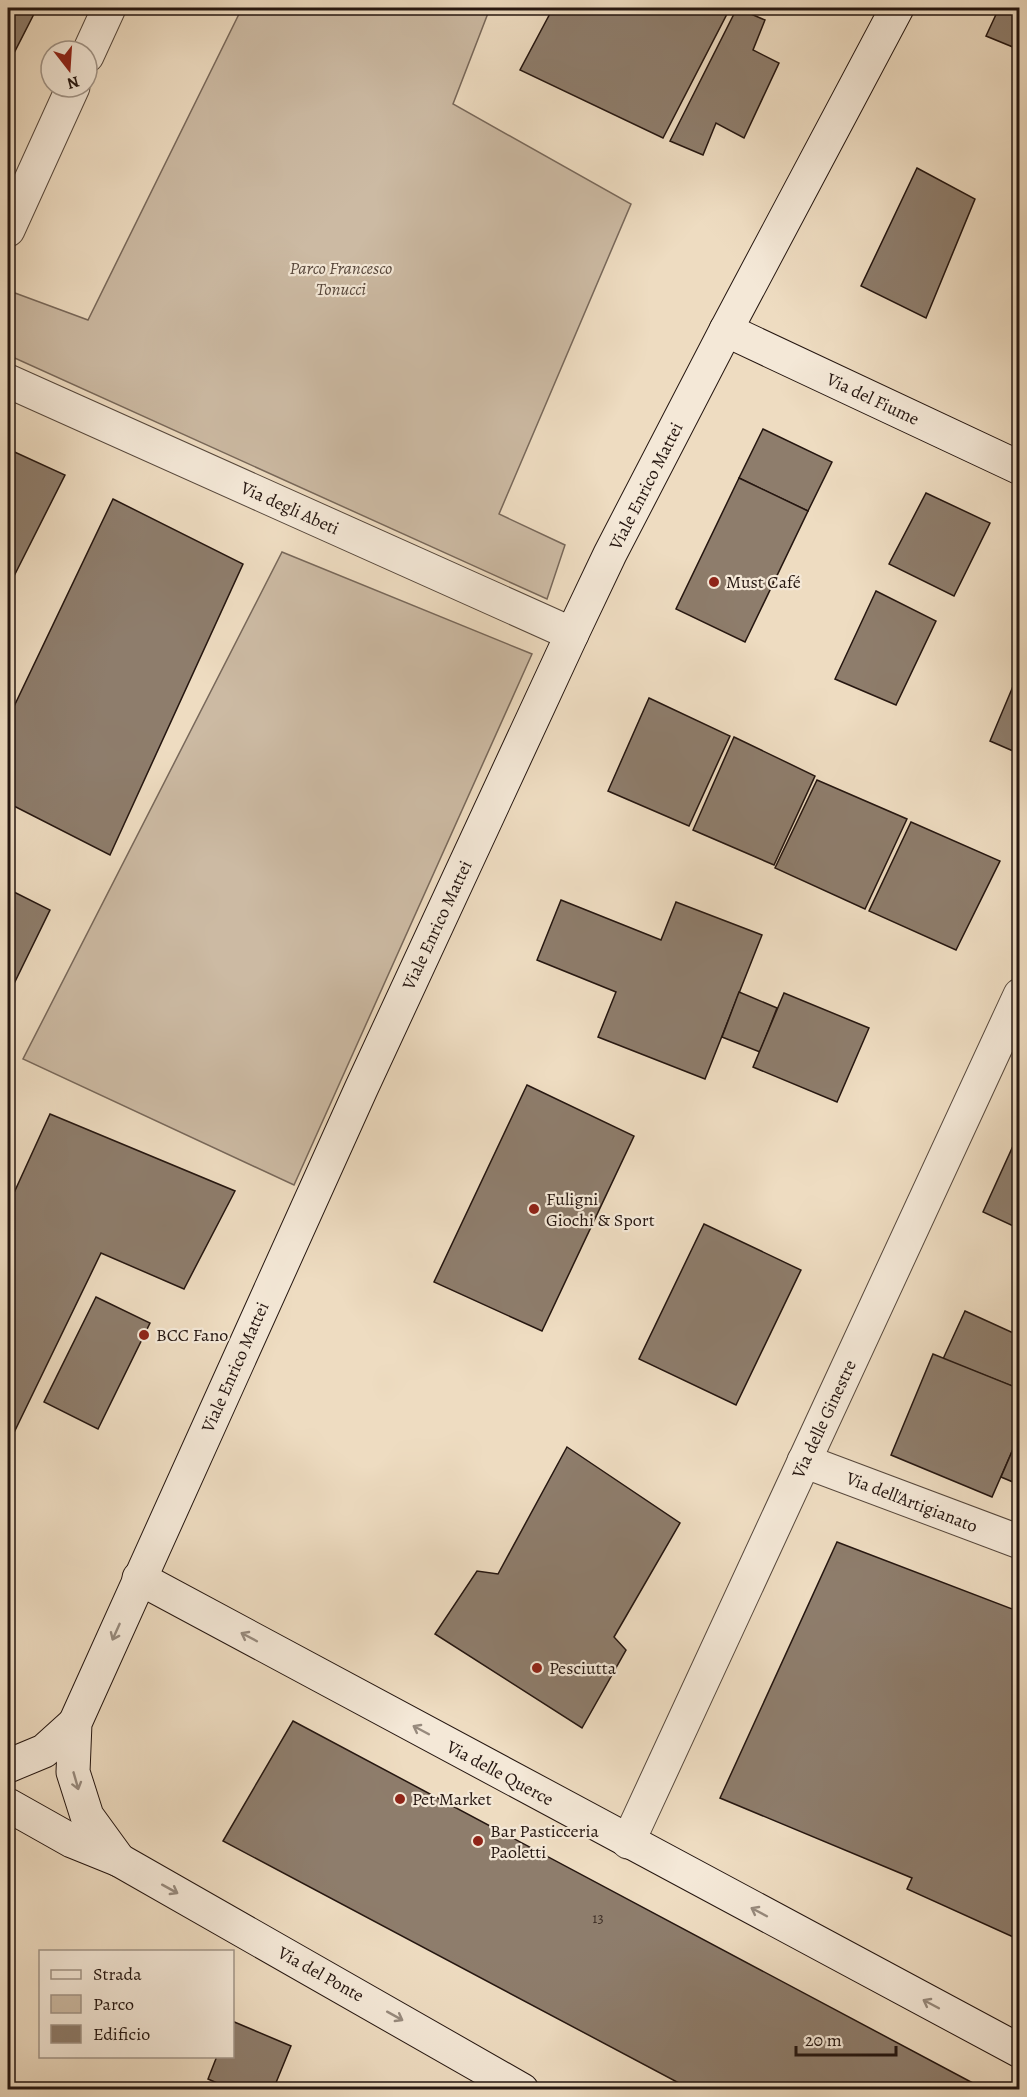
<svg xmlns="http://www.w3.org/2000/svg" width="1027" height="2097" viewBox="0 0 1027 2097" font-family="Alegreya,serif">
  <style>
    .green { fill: #ccbaa3; stroke: #78685a; stroke-width: 1.5 }
    .building { fill: #8e7d6c; stroke: #251610; stroke-width: 1.5 }
    .lines { fill: none; stroke-linecap: round; stroke-linejoin: round }
    .street-casing { stroke: #57483c; stroke-width: 35 }
    .secondary-casing { stroke: #251610; stroke-width: 35 }
    .street { stroke: #f4e8d7; stroke-width: 33 }
    .secondary { stroke: #f4e8d7; stroke-width: 33 }
    .oneway { stroke: #978a7d }
    .poi-dot { fill: #8f2418; stroke: #f4e8d7; stroke-width: 2 }
    .labels { text-anchor: middle; dominant-baseline: central; stroke-width: 4.5; stroke-linejoin: round; paint-order: stroke }
    .number-label { font-size: 15px; fill: #3f3027 }
    .park-label { font-size: 18px; font-style: italic; fill: #57473c; stroke: #f4e8d7 }
    .street-label { font-size: 18px; fill: #251610; stroke: #f4e8d7 }
    .poi-label { font-size: 18px; fill: #251610; stroke: #f4e8d7; text-anchor: start }
  </style>
  <rect width="100%" height="100%" fill="#eedcc1"/>
  <filter id="stains"><feTurbulence type="fractalNoise" baseFrequency=".00333" numOctaves="4"/><feColorMatrix values="0 0 0 0 .2 0 0 0 0 .09 0 0 0 0 .02 0 0 0 .5 -.17"/></filter>
  <radialGradient id="worn" r=".72"><stop offset=".6" stop-color="#630" stop-opacity="0"/><stop offset="1" stop-color="#630" stop-opacity=".3"/></radialGradient>
  <g class="green">
    <polygon points="242,8 490,8 453,104 631,204 499,514 565,545 547,599 8,355 8,310 15,293 88,320"/>
    <polygon points="282,552 532,654 294,1185 23,1059"/>
  </g>
  <g class="building">
    <polygon points="8,8 37,8 13,55 8,53"/>
    <polygon points="553,8 719,8 728,12 663,138 520,70"/>
    <polygon points="737,8 765,20 753,50 779,63 744,138 716,123 703,155 670,141"/>
    <polygon points="999,8 1020,8 1020,50 986,36"/>
    <polygon points="917,168 975,199 926,318 861,286"/>
    <polygon points="763,429 832,462 808,511 739,478"/>
    <polygon points="8,449 65,475 8,588"/>
    <polygon points="739,478 808,511 745,642 676,609"/>
    <polygon points="926,493 990,523 954,596 889,564"/>
    <polygon points="113,499 243,564 110,855 8,803 8,719"/>
    <polygon points="876,591 936,621 896,705 835,679"/>
    <polygon points="1019,672 1020,672 1020,754 990,741"/>
    <polygon points="649,698 730,736 689,826 608,791"/>
    <polygon points="734,737 815,776 774,865 693,830"/>
    <polygon points="817,780 907,819 865,909 775,868"/>
    <polygon points="911,822 1000,861 956,950 869,911"/>
    <polygon points="8,889 50,910 8,996"/>
    <polygon points="561,900 661,940 676,902 762,935 705,1079 598,1037 616,992 537,960"/>
    <polygon points="739,992 777,1008 760,1052 722,1037"/>
    <polygon points="784,993 869,1028 837,1102 753,1067"/>
    <polygon points="527,1085 634,1136 542,1331 434,1282"/>
    <polygon points="50,1114 235,1191 184,1289 101,1253 8,1445 8,1206"/>
    <polygon points="1013,1146 1020,1149 1020,1229 983,1212"/>
    <polygon points="704,1224 801,1270 736,1405 639,1359"/>
    <polygon points="96,1297 150,1323 98,1429 44,1402"/>
    <polygon points="965,1311 1020,1336 1020,1389 943,1359"/>
    <polygon points="933,1354 1020,1389 1020,1433 992,1497 891,1455"/>
    <polygon points="1020,1433 1020,1485 1001,1477"/>
    <polygon points="567,1447 680,1523 614,1637 626,1650 582,1728 435,1634 477,1571 498,1574"/>
    <polygon points="837,1542 1020,1612 1020,1940 907,1889 912,1878 720,1798"/>
    <polygon points="293,1721 986,2090 692,2090 223,1841"/>
    <polygon points="232,2021 291,2046 273,2090 233,2090 208,2079 217,2056 232,2056"/>
  </g>
  <g class="lines">
    <g class="street-casing">
      <g id="street">
        <polyline points="87,56 109,8"/>
        <polyline points="8,230 73,87"/>
        <polyline points="8,381 572,634"/>
        <polyline points="804,1461 1020,1542"/>
        <polyline points="628,1842 1020,995"/>
      </g>
    </g>
    <g class="secondary-casing">
      <g id="secondary">
        <polyline points="726,330 1020,468"/>
        <polyline points="139,1578 1020,2051"/>
        <polyline points="8,1766 44,1751 75,1723"/>
        <polyline points="8,1805 72,1841 119,1860 522,2090"/>
        <polyline points="119,1860 87,1816 73,1772 75,1723 361,1089 572,634 610,554 726,330 897,8"/>
      </g>
    </g>
    <use href="#street" class="street"/>
    <use href="#secondary" class="secondary"/>
  </g>
  <defs><path id="oneway-shaft" d="M-6 0H5M1.5-3L5.5 0L1.5 3" fill="none" stroke-width="1.6" stroke-linecap="round" stroke-linejoin="round" transform="scale(1.5)"/></defs>
  <g class="oneway">
    <use href="#oneway-shaft" transform="translate(116 1632) rotate(114)"/>
    <use href="#oneway-shaft" transform="translate(249 1637) rotate(-152)"/>
    <use href="#oneway-shaft" transform="translate(421 1730) rotate(-152)"/>
    <use href="#oneway-shaft" transform="translate(76 1781) rotate(74)"/>
    <use href="#oneway-shaft" transform="translate(170 1889) rotate(29)"/>
    <use href="#oneway-shaft" transform="translate(759 1912) rotate(-152)"/>
    <use href="#oneway-shaft" transform="translate(931 2004) rotate(-152)"/>
    <use href="#oneway-shaft" transform="translate(395 2016) rotate(29)"/>
  </g>
  <g class="poi-dot">
    <circle cx="714" cy="582" r="6"/>
    <circle cx="534" cy="1209" r="6"/>
    <circle cx="144" cy="1335" r="6"/>
    <circle cx="537" cy="1668" r="6"/>
    <circle cx="400" cy="1799" r="6"/>
    <circle cx="478" cy="1841" r="6"/>
  </g>
  <g class="labels">
    <g class="number-label">
      <text x="598" y="1918">13</text>
    </g>
    <g class="park-label">
      <text x="341" y="268">Parco Francesco<tspan x="341" dy="21">Tonucci</tspan></text>
    </g>
    <g class="street-label">
      <text transform="translate(873 399) rotate(25)">Via del Fiume</text>
      <text transform="translate(646 486) rotate(-63)">Viale Enrico Mattei</text>
      <text transform="translate(290 508) rotate(24)">Via degli Abeti</text>
      <text transform="translate(437 925) rotate(-65)">Viale Enrico Mattei</text>
      <text transform="translate(235 1367) rotate(-66)">Viale Enrico Mattei</text>
      <text transform="translate(824 1419) rotate(-65)">Via delle Ginestre</text>
      <text transform="translate(912 1502) rotate(21)">Via dell'Artigianato</text>
      <text transform="translate(500 1773) rotate(28)">Via delle Querce</text>
      <text transform="translate(321 1974) rotate(29)">Via del Ponte</text>
    </g>
    <g class="poi-label">
      <text x="726" y="582">Must Café</text>
      <text x="546" y="1199">Fuligni<tspan x="546" dy="21">Giochi &amp; Sport</tspan></text>
      <text x="156" y="1335">BCC Fano</text>
      <text x="549" y="1668">Pesciutta</text>
      <text x="412" y="1799">Pet Market</text>
      <text x="490" y="1831">Bar Pasticceria<tspan x="490" dy="21">Paoletti</tspan></text>
    </g>
  </g>
  <rect width="1027" height="2097" fill="none" stroke="#eedcc1" stroke-width="30"/>
  <rect x="9" y="9" width="1009" height="2079" fill="none" stroke="#251610" stroke-width="3"/>
  <rect x="15" y="15" width="997" height="2067" fill="none" stroke="#251610" stroke-width="1.5"/>
  <rect x="39" y="1950" width="195" height="108" fill="#f4e8d7" stroke="#a19487" stroke-width="1.5"/>
  <rect x="51" y="1970" width="30" height="9" fill="#f4e8d7" stroke="#a19487" stroke-width="1.5"/>
  <text x="93" y="1980" font-size="18" fill="#251610">Strada</text>
  <rect x="51" y="1995" width="30" height="18" fill="#ccbaa3" stroke="#a19487" stroke-width="1.5"/>
  <text x="93" y="2010" font-size="18" fill="#251610">Parco</text>
  <rect x="51" y="2025" width="30" height="18" fill="#8e7d6c" stroke="#a19487" stroke-width="1.5"/>
  <text x="93" y="2040" font-size="18" fill="#251610">Edificio</text>
  <g transform="translate(69 69) rotate(163)"><circle r="28" fill="#f4e8d7" stroke="#a19487" stroke-width="1.5"/>
  <path d="M0-4.5L10 22L0 15L-10 22Z" fill="#8f2418"/>
  <text y="-9" font-size="16" font-weight="bold" text-anchor="middle" fill="#251610">N</text>
  </g>
  <path d="M796 2046v9h100v-9" fill="none" stroke="#251610" stroke-width="3"/>
  <text x="805" y="2046" font-size="18" fill="#251610" stroke="#f4e8d7" stroke-width="4.5" paint-order="stroke">20 m</text>
  <rect width="100%" height="100%" filter="url(#stains)"/>
  <rect width="100%" height="100%" fill="url(#worn)"/>
</svg>
